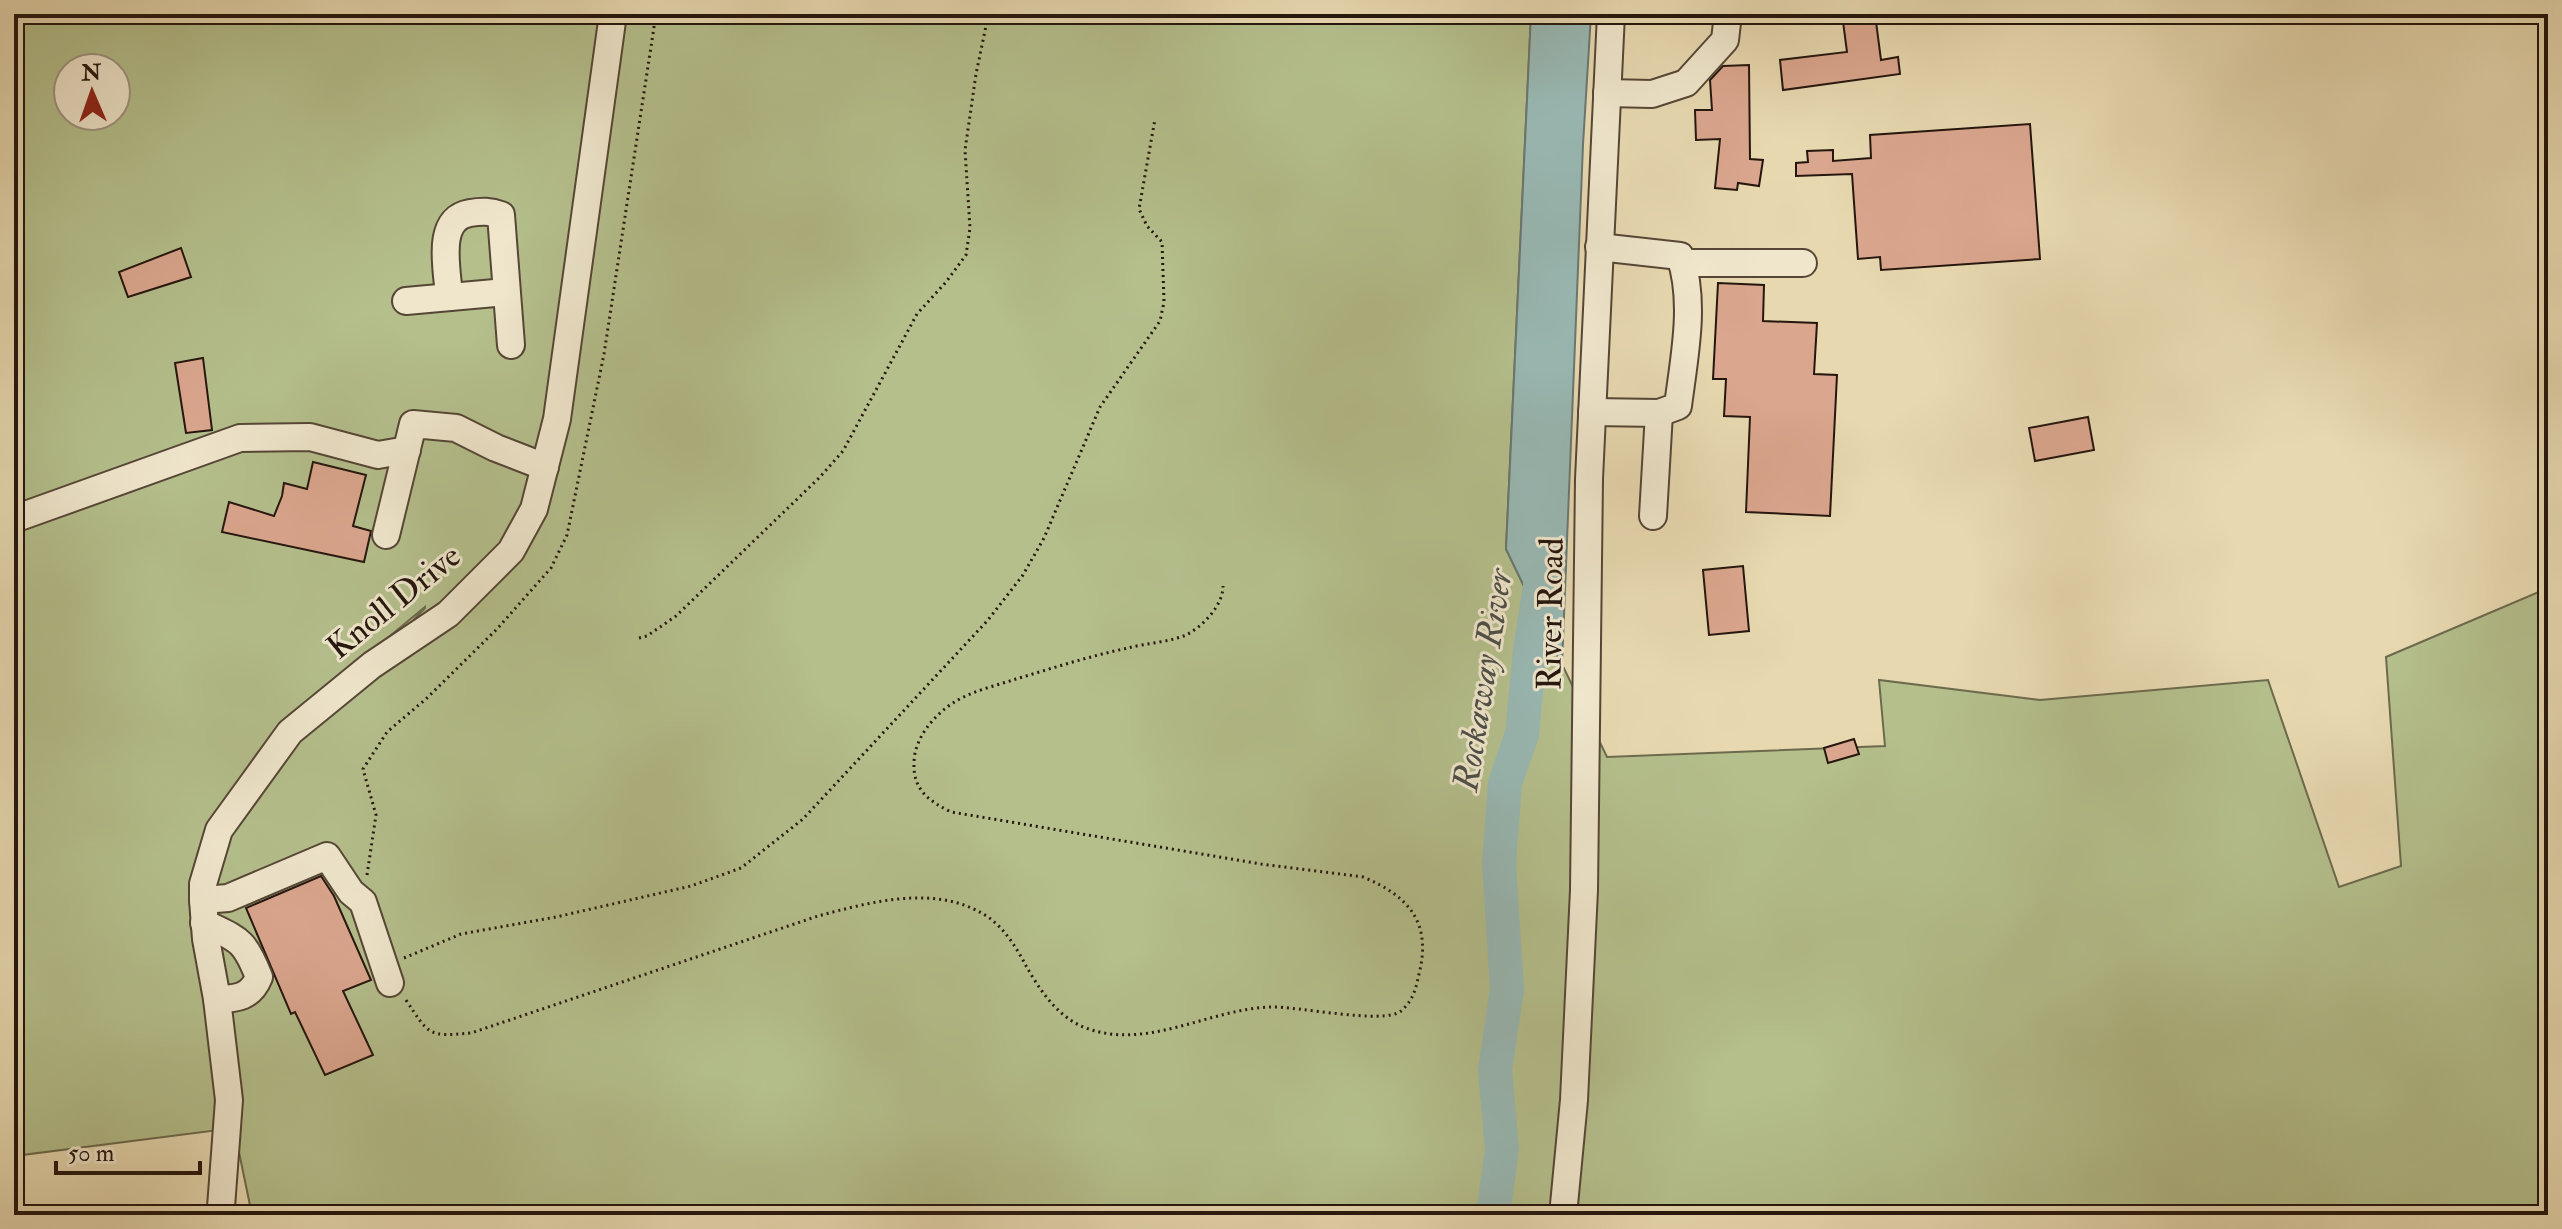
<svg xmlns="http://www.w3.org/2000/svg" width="2562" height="1229" viewBox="0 0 2562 1229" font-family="'IM FELL Double Pica',serif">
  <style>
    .green { fill: #b4bf8c; stroke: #6c6a4d; stroke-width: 2; fill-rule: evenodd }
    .water { fill: #98b8b3; stroke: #6a7771; stroke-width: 2 }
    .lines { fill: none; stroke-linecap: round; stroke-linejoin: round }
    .river { stroke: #98b8b3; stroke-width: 34 }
    .building { fill: #daa68e; stroke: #25160e; stroke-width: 2 }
    .minor-casing { stroke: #564636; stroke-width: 30 }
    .path { stroke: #25160e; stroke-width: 3; stroke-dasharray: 2 4; stroke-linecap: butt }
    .minor { stroke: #efe6cc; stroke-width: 26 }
    .labels { text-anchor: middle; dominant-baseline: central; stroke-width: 6; stroke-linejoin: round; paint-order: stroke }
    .street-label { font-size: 34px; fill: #25160e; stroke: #efe6cc }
    .water-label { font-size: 36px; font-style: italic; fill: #4d4f48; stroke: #efe6cc }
  </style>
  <rect width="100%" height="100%" fill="#e7d8b0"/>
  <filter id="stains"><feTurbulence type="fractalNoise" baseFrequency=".0025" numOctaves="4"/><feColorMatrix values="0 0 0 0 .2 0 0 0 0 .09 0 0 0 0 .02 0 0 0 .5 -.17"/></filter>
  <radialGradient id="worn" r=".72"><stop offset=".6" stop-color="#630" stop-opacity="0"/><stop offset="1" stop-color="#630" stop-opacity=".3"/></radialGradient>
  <path class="green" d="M 14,14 L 1531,14 L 1506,549 L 1607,757 L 1885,746 L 1879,680 L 2040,700 L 2268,680 L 2339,887 L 2401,866 L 2386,657 L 2548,588 L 2548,1215 L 252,1215 L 234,1128 L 14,1156 ZM 68,68 L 116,68 L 116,116 L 68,116 ZM 425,607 L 425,608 L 243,798 L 283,725 Z"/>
  <polygon class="water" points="1531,14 1591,14 1583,145 1562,665 1506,549"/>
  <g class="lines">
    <polyline class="river" points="1493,1215 1502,1149 1495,1070 1507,989 1499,864 1505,783 1522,734 1530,650 1543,567"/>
  </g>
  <g class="building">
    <polygon points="1842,14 1875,14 1881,60 1898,57 1900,74 1783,90 1780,60 1847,52"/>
    <polygon points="1749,65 1750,159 1763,160 1759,186 1738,183 1737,190 1715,188 1720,139 1696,140 1695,110 1712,110 1710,80 1723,66"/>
    <polygon points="2030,124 2040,259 1881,270 1880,257 1858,259 1852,174 1796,176 1796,163 1808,162 1807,151 1833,150 1833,161 1871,158 1870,135"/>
    <polygon points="181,248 191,277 128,297 119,272"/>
    <polygon points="1718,283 1764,285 1763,321 1817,323 1814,374 1837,375 1830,516 1746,512 1750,417 1724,416 1726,379 1713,379"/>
    <polygon points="203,358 212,430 186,433 175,363"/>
    <polygon points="2088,417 2094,450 2035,461 2029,428"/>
    <polygon points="313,462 366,475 353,526 371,531 364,562 222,532 229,502 274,516 282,496 284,483 307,489"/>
    <polygon points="1743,566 1749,631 1709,635 1703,570"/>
    <polygon points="1854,739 1859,754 1828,763 1824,748"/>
    <polygon points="321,876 334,896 371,980 343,991 373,1055 325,1075 295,1012 291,1014 246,908"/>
  </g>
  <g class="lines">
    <g class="minor-casing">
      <g id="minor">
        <polyline points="1607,93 1652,94 1686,83 1725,40 1728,14"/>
        <polyline points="1682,263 1803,263"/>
        <path d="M 449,297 C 448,272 434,219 470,213 C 482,211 490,211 501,215 L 511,345"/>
        <polyline points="406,301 506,292"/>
        <path d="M 1592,412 L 1659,413 L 1678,406 C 1684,358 1696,302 1680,256 L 1599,247"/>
        <polyline points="1653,516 1659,413"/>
        <polyline points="14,519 240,438 310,437 378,455 407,450"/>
        <polyline points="386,535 413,424 456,428 496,448 545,467"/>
        <polyline points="203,900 228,898 327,856 351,892 363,902 390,983"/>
        <path d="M 204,923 C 239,940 244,939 259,977 C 251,997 237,999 217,999"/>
        <polyline points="224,1215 221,1207 229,1100 217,999 206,939 203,900 203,884 219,830 290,732 372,665 448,614 511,551 534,509 557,419 613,14"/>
        <polyline points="1563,1215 1574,1100 1584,890 1589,479 1611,14"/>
      </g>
    </g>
    <g class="path">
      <polyline points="639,638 647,636 676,616 819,478 843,451 917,314 946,282 966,255 970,228 965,150 976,74 986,26 991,14"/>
      <polyline points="367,875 376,815 363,769 387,732 427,698 498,628 551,568 567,535 604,354 656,14"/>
      <polyline points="404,958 461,934 556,917 691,886 741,868 803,819 988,620 1023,575 1044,538 1100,407 1160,321 1164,302 1162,242 1147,226 1139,209 1155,119"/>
      <path d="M 406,1000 C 429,1035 428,1037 471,1033 L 818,916 C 871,902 937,883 988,917 C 1004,928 1016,947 1025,964 C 1039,989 1058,1018 1086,1028 C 1147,1051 1209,1009 1270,1007 C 1297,1006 1384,1025 1401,1011 C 1413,1001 1416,988 1419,974 C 1432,923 1409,896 1363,877 L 1261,864 L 951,812 C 929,801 913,790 914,763 C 914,739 933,716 953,703 C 971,691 995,686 1016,679 C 1053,668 1090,656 1128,648 C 1146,643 1172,642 1188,634 C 1204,625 1223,605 1223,586"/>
    </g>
    <use href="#minor" class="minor"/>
  </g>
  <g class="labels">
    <g class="street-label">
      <text transform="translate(394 602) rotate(-39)">Knoll Drive</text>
      <text transform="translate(1551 614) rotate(-89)">River Road</text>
    </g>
    <g class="water-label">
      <text transform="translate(1483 680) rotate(-81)">Rockaway River</text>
    </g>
  </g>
  <rect width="2562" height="1229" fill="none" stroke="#e7d8b0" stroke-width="48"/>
  <rect x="16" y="16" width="2530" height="1197" fill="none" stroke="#25160e" stroke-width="4"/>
  <rect x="24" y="24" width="2514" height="1181" fill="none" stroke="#25160e" stroke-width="2"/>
  <g transform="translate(92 92) rotate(358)"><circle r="38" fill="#efe6cc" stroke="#9e9380" stroke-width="2"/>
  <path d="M0-6L14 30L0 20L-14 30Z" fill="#8f2418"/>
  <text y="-12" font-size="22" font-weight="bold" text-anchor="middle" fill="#25160e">N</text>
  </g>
  <path d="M56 1161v12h144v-12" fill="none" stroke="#25160e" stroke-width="4"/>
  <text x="68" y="1161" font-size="24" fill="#25160e" stroke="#efe6cc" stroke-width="6" paint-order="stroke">50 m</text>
  <rect width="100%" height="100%" filter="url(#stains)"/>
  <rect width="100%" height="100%" fill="url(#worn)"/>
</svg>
